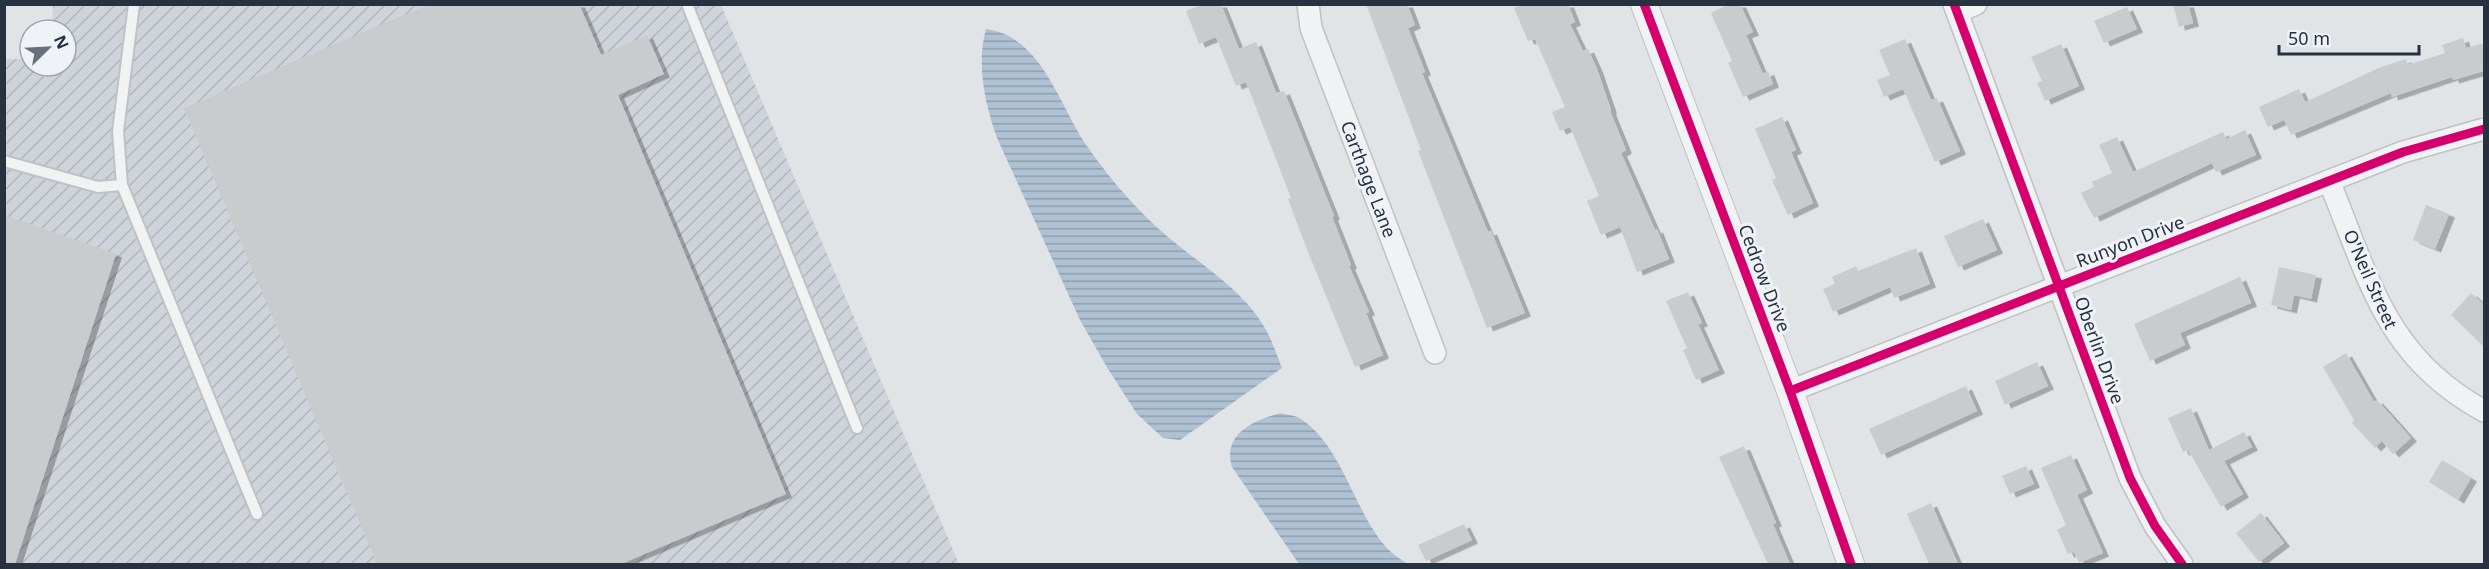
<svg xmlns="http://www.w3.org/2000/svg" width="2489" height="569" viewBox="0 0 2489 569" font-family="'Noto Sans',sans-serif">
  <style>
    .industrial { fill: url(#industrial-furrows) }
    .water { fill: url(#water-rules) }
    .building { fill: #c9cccf; filter: url(#shadow) }
    .lines { fill: none; stroke-linecap: round; stroke-linejoin: round }
    .service-casing { stroke: #bfc2c5; stroke-width: 14 }
    .minor-casing { stroke: #bfc2c5; stroke-width: 24 }
    .tertiary-casing { stroke: #bfc2c5; stroke-width: 28 }
    .service { stroke: #f1f2f3; stroke-width: 10 }
    .minor { stroke: #f1f2f3; stroke-width: 21 }
    .tertiary { stroke: #f1f2f3; stroke-width: 26 }
    .cycleway-casing { stroke: #eff2f7; stroke-width: 13 }
    .cycleway { stroke: #d6006c; stroke-width: 9 }
    .labels { text-anchor: middle; dominant-baseline: central; stroke-width: 6; stroke-linejoin: round; paint-order: stroke }
    .street-label { font-size: 18px; fill: #273241; stroke: #eff2f7 }
  </style>
  <defs>
    <pattern id="industrial-furrows" width="10" height="10" patternUnits="userSpaceOnUse" patternTransform="scale(1.5)"><rect width="10" height="10" fill="#cfd4da"/><path d="M-1 1l2-2M0 10L10 0M9 11l2-2" fill="none" stroke="#b2b6bc"/></pattern>
    <pattern id="water-rules" width="6" height="5" patternUnits="userSpaceOnUse" patternTransform="scale(1.5)"><rect width="6" height="5" fill="#afc2d3"/><path d="M0 2.5h6" fill="none" stroke="#8e9ead"/></pattern>
    <filter id="shadow"><feDropShadow dx="6" dy="3.5" stdDeviation="0" flood-color="#0004"/></filter>
  </defs>
  <rect width="100%" height="100%" fill="#e1e4e7"/>
  <polygon class="industrial" points="53,5 721,5 959,564 5,564 4,59 30,59 30,66 66,66 66,30 52,30"/>
  <g class="water">
    <path d="M 986,29 C 1043,36 1060,109 1089,149 C 1111,180 1138,212 1168,237 C 1201,265 1245,291 1266,330 C 1273,342 1277,356 1282,368 L 1180,440 L 1163,438 L 1137,414 L 1108,369 L 1080,320 L 997,138 C 985,104 976,64 986,29 Z"/>
    <path d="M 1281,413 C 1287,415 1294,415 1299,418 C 1338,441 1352,501 1378,537 C 1386,549 1396,557 1408,564 L 1299,564 L 1232,467 C 1222,434 1254,420 1281,413 Z"/>
  </g>
  <g class="building">
    <polygon points="430,4 579,4 601,55 647,35 664,74 618,95 786,494 621,564 377,564 184,108"/>
    <polygon points="1203,4 1221,4 1239,49 1256,42 1276,93 1284,91 1334,216 1332,217 1351,265 1349,266 1369,312 1366,313 1383,355 1355,367 1306,247 1288,199 1291,198 1246,82 1236,86 1216,37 1199,44 1186,11"/>
    <polygon points="1366,4 1407,4 1415,25 1408,28 1425,72 1422,73 1488,232 1491,231 1525,313 1487,328 1418,151 1421,150"/>
    <polygon points="1523,4 1568,4 1575,22 1570,24 1583,51 1588,49 1597,69 1611,110 1610,111 1626,150 1621,153 1655,230 1657,229 1669,259 1637,272 1620,227 1601,235 1587,201 1599,196 1570,127 1560,131 1552,112 1565,107 1535,39 1528,41 1514,8"/>
    <polygon points="1729,4 1740,4 1753,32 1746,35 1763,74 1768,71 1773,84 1743,97 1728,63 1732,61 1711,13"/>
    <polygon points="2173,4 2188,4 2193,23 2179,27"/>
    <polygon points="2127,7 2137,29 2104,43 2094,21"/>
    <polygon points="2463,38 2466,48 2484,43 2484,71 2453,80 2452,77 2392,97 2391,93 2291,135 2284,120 2268,127 2259,107 2299,89 2305,102 2381,67 2406,59 2408,65 2445,53 2442,45"/>
    <polygon points="1905,39 1931,100 1937,98 1960,151 1935,162 1903,89 1884,97 1877,80 1890,75 1879,50"/>
    <polygon points="2061,44 2079,86 2045,101 2037,83 2042,81 2031,57"/>
    <polygon points="1782,117 1796,150 1791,152 1813,203 1788,215 1772,180 1776,178 1755,129"/>
    <polygon points="2245,130 2256,155 2216,172 2212,163 2094,218 2081,193 2094,187 2092,182 2112,173 2099,145 2117,137 2133,172 2223,132 2226,139"/>
    <polygon points="2426,205 2449,214 2435,249 2413,240"/>
    <polygon points="4,215 116,254 15,564 4,564"/>
    <polygon points="1983,219 1997,250 1958,267 1944,236"/>
    <polygon points="1916,248 1930,284 1894,298 1890,287 1833,312 1823,289 1835,284 1832,277 1856,266 1858,271"/>
    <polygon points="2279,267 2316,275 2311,299 2294,295 2291,310 2271,305"/>
    <polygon points="2240,277 2251,303 2180,333 2185,345 2150,361 2134,324"/>
    <polygon points="1688,292 1702,323 1698,324 1719,370 1696,380 1683,350 1687,348 1666,301"/>
    <polygon points="2471,293 2484,305 2484,347 2451,315"/>
    <polygon points="2346,353 2374,402 2377,400 2411,438 2393,454 2382,441 2375,448 2352,423 2354,420 2323,367"/>
    <polygon points="2037,362 2048,386 2005,405 1995,381"/>
    <polygon points="1966,386 1977,411 1881,455 1869,429"/>
    <polygon points="2191,408 2209,450 2244,432 2252,447 2224,461 2243,494 2221,507 2188,450 2183,452 2168,418"/>
    <polygon points="1744,446 1776,523 1773,524 1790,564 1768,564 1719,457"/>
    <polygon points="2071,455 2087,490 2077,495 2103,553 2079,563 2074,552 2068,554 2057,530 2066,525 2041,468"/>
    <polygon points="2442,460 2471,478 2458,500 2429,482"/>
    <polygon points="2026,466 2034,484 2010,494 2002,476"/>
    <polygon points="1931,503 1958,564 1929,564 1907,514"/>
    <polygon points="2261,513 2284,543 2259,562 2236,533"/>
    <polygon points="1464,524 1472,540 1426,561 1418,545"/>
  </g>
  <g class="lines">
    <g class="service-casing">
      <g id="service">
        <polyline points="134,4 118,131 122,185 257,514"/>
        <polyline points="687,4 857,428"/>
        <polyline points="4,161 98,187 122,185"/>
      </g>
    </g>
    <g class="minor-casing">
      <g id="minor">
        <polyline points="1308,4 1311,28 1435,353"/>
        <polyline points="1954,4 2130,478 2155,526 2182,564"/>
        <polyline points="1957,12 1976,4"/>
        <path d="M 2329,181 C 2369,278 2385,357 2484,411"/>
        <polyline points="1790,391 2403,152 2484,129"/>
      </g>
    </g>
    <g class="tertiary-casing">
      <polyline id="tertiary" points="1644,4 1790,391 1851,564"/>
    </g>
    <use href="#service" class="service"/>
    <use href="#minor" class="minor"/>
    <use href="#tertiary" class="tertiary"/>
    <g class="cycleway-casing">
      <g id="cycleway">
        <polyline points="1644,4 1790,391 1851,564"/>
        <polyline points="1954,4 2130,478 2155,526 2182,564"/>
        <polyline points="1790,391 2403,152 2484,129"/>
      </g>
    </g>
    <use href="#cycleway" class="cycleway"/>
  </g>
  <g class="labels">
    <g class="street-label">
      <text transform="translate(1369 179) rotate(69)">Carthage Lane</text>
      <text transform="translate(2130 241) rotate(-21)">Runyon Drive</text>
      <text transform="translate(1765 278) rotate(69)">Cedrow Drive</text>
      <text transform="translate(2371 279) rotate(66)">O'Neil Street</text>
      <text transform="translate(2100 350) rotate(70)">Oberlin Drive</text>
    </g>
  </g>
  <rect width="2489" height="569" fill="none" stroke="#273241" stroke-width="12"/>
  <g transform="translate(48 48) rotate(66)"><circle r="28" fill="#eff2f7" stroke="#9fa5ae" stroke-width="1.5"/>
  <path d="M0-4.5L10 22L0 15L-10 22Z" fill="#68707b"/>
  <text y="-9" font-size="16" font-weight="bold" text-anchor="middle" fill="#273241">N</text>
  </g>
  <path d="M2279 45v9h140v-9" fill="none" stroke="#273241" stroke-width="3"/>
  <text x="2288" y="45" font-size="18" fill="#273241" stroke="#eff2f7" stroke-width="4.5" paint-order="stroke">50 m</text>
</svg>
